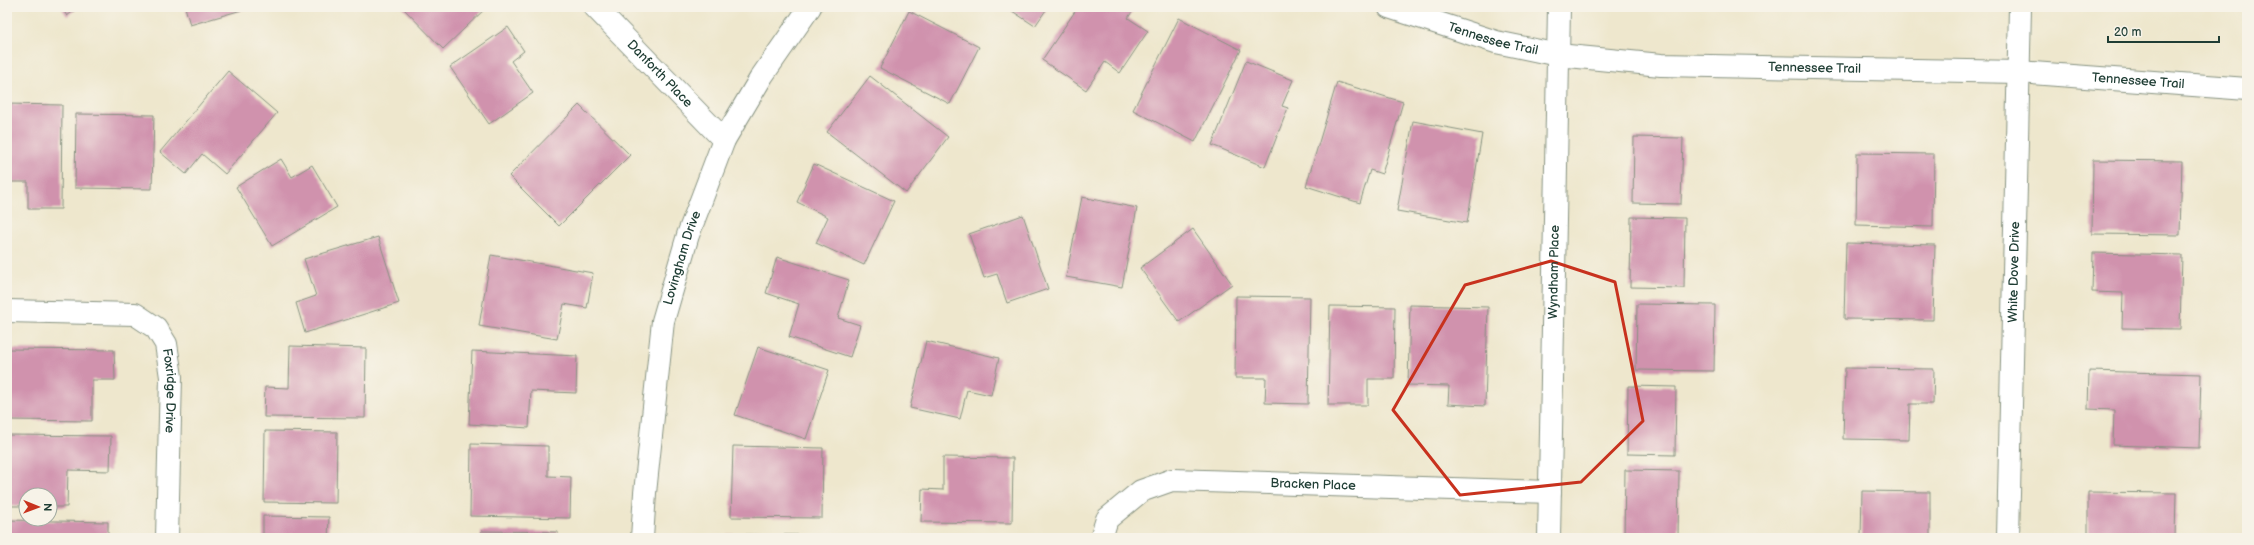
<svg xmlns="http://www.w3.org/2000/svg" width="2254" height="545" viewBox="0 0 2254 545" font-family="'Balsamiq Sans',sans-serif">
  <style>
    .building { fill: #d092ad }
    .lines { fill: none; stroke-linecap: round; stroke-linejoin: round }
    .minor-casing { stroke: #869280; stroke-width: 24 }
    .minor { stroke: #fff; stroke-width: 22 }
    .marked { fill: none; stroke: #c8321e; stroke-width: 3; stroke-linejoin: round }
    .labels { text-anchor: middle; dominant-baseline: central; stroke-width: 3; stroke-linejoin: round; paint-order: stroke }
    .street-label { font-size: 13px; fill: #1f3d34; stroke: #f7f3e8 }
  </style>
  <rect width="100%" height="100%" fill="#f7f3e8"/>
  <filter id="ink" filterUnits="userSpaceOnUse"><feTurbulence type="fractalNoise" baseFrequency=".025" numOctaves="2"/><feDisplacementMap in="SourceGraphic" scale="8" xChannelSelector="R" yChannelSelector="G"/><feConvolveMatrix kernelMatrix="1 2 1 2 8 2 1 2 1" color-interpolation-filters="sRGB"/></filter>
  <filter id="wash" filterUnits="userSpaceOnUse"><feTurbulence type="fractalNoise" baseFrequency=".012" numOctaves="4" result="noise"/><feDisplacementMap in="SourceGraphic" scale="16" xChannelSelector="R" yChannelSelector="G"/><feGaussianBlur stdDeviation="0.9" result="paint"/><feColorMatrix in="noise" values="0 0 0 0 0 0 0 0 0 0 0 0 0 0 0 0 0 1.4 0 .05"/><feComposite in="paint" operator="in"/></filter>
  <g filter="url(#wash)">
    <rect width="100%" height="100%" fill="#eee7cd"/>
    <g id="blocks">
      <g class="building">
        <polygon points="61,7 79,7 67,16"/>
        <polygon points="185,7 252,7 190,25"/>
        <polygon points="402,7 487,7 443,49"/>
        <polygon points="1006,7 1048,7 1035,26"/>
        <polygon points="1078,7 1135,7 1128,18 1148,31 1120,73 1105,62 1086,90 1042,60"/>
        <polygon points="909,11 979,47 950,104 880,68"/>
        <polygon points="1179,18 1241,50 1195,142 1133,110"/>
        <polygon points="508,27 524,51 511,61 533,93 489,124 450,67"/>
        <polygon points="1246,61 1293,80 1282,106 1288,108 1265,167 1212,145"/>
        <polygon points="228,71 277,113 225,174 202,154 186,174 160,152"/>
        <polygon points="870,76 948,137 906,193 827,132"/>
        <polygon points="1337,82 1403,102 1382,174 1370,170 1360,203 1306,186"/>
        <polygon points="7,104 62,105 61,209 28,209 28,182 7,182"/>
        <polygon points="579,105 630,155 559,226 509,176"/>
        <polygon points="76,114 154,115 152,189 75,188"/>
        <polygon points="1413,121 1482,134 1467,223 1397,211"/>
        <polygon points="1634,137 1683,138 1681,204 1633,203"/>
        <polygon points="1857,153 1934,154 1933,227 1856,225"/>
        <polygon points="281,159 292,177 312,165 337,207 272,246 236,187"/>
        <polygon points="2093,160 2182,161 2180,235 2092,234"/>
        <polygon points="814,164 894,201 864,265 816,243 828,217 797,202"/>
        <polygon points="1082,197 1137,208 1122,287 1066,277"/>
        <polygon points="1023,215 1048,289 1007,303 997,274 984,278 969,234"/>
        <polygon points="1631,217 1685,218 1684,288 1630,287"/>
        <polygon points="1193,229 1232,284 1179,322 1140,268"/>
        <polygon points="378,237 399,303 305,333 296,303 316,296 304,259"/>
        <polygon points="1846,243 1935,245 1933,320 1844,319"/>
        <polygon points="2093,253 2182,255 2180,329 2122,328 2123,293 2092,292"/>
        <polygon points="491,255 593,273 587,308 564,304 557,339 479,326"/>
        <polygon points="777,257 849,280 838,318 860,325 850,357 789,337 799,304 766,293"/>
        <polygon points="1236,296 1310,297 1308,404 1265,403 1266,378 1235,378"/>
        <polygon points="1637,304 1715,305 1714,371 1636,370"/>
        <polygon points="1410,305 1488,307 1485,406 1448,404 1449,386 1408,385"/>
        <polygon points="1330,306 1395,307 1394,379 1368,379 1368,405 1328,405"/>
        <polygon points="926,341 999,358 991,395 967,390 960,419 910,408"/>
        <polygon points="290,346 366,348 365,418 264,417 265,387 289,388"/>
        <polygon points="758,347 829,370 806,439 735,415"/>
        <polygon points="7,349 114,350 115,380 92,380 92,421 7,420"/>
        <polygon points="472,351 577,356 576,393 531,391 529,428 469,424"/>
        <polygon points="1845,368 1934,369 1933,404 1910,404 1909,440 1843,439"/>
        <polygon points="2089,371 2201,374 2199,448 2113,445 2114,410 2088,409"/>
        <polygon points="1628,386 1676,387 1675,455 1627,454"/>
        <polygon points="265,431 337,432 336,503 264,502"/>
        <polygon points="7,435 111,436 110,471 68,470 67,507 50,507 50,495 26,495 26,506 7,506"/>
        <polygon points="471,444 548,446 548,476 571,477 570,518 470,516"/>
        <polygon points="733,446 823,448 822,518 731,517"/>
        <polygon points="943,457 1013,458 1012,523 921,522 922,489 943,490"/>
        <polygon points="1625,470 1679,471 1678,538 1624,538"/>
        <polygon points="1862,491 1930,492 1930,538 1861,538"/>
        <polygon points="2088,492 2176,493 2175,538 2088,538"/>
        <polygon points="263,516 329,517 328,538 263,538"/>
        <polygon points="7,520 108,522 108,538 7,538"/>
        <polygon points="481,531 558,532 558,538 481,538"/>
        <polygon points="727,534 801,535 801,538 727,538"/>
      </g>
    </g>
  </g>
  <g filter="url(#ink)">
    <use href="#blocks" fill-opacity="0" stroke="#869280" stroke-width="1"/>
    <g class="lines">
      <g class="minor-casing">
        <g id="minor">
          <path id="s1" d="M 595,7 L 724,140"/>
          <path id="s2" d="M 1389,7 L 1496,42 L 1558,55 L 1661,65 L 2019,72 L 2247,89"/>
          <path id="s3" d="M 7,311 L 135,314 L 156,328 L 166,344 L 171,377 L 167,538"/>
          <path id="s4" d="M 642,538 L 645,493 L 663,321 L 688,235 L 724,140 L 762,76 L 810,7"/>
          <path id="s5" d="M 1101,538 L 1107,519 L 1141,491 L 1172,480 L 1550,492"/>
          <path id="s6" d="M 1549,538 L 1559,7"/>
          <path id="s7" d="M 2008,538 L 2020,7"/>
        </g>
      </g>
      <use href="#minor" class="minor"/>
    </g>
  </g>
  <path class="marked" d="M 1551,261 L 1615,282 L 1643,421 L 1581,482 L 1460,495 L 1393,410 L 1465,285 Z"/>
  <g class="labels">
    <g class="street-label">
      <text stroke="none"><textPath href="#s2" startOffset="109">Tennessee Trail</textPath></text>
      <text stroke="none"><textPath href="#s2" startOffset="433">Tennessee Trail</textPath></text>
      <text stroke="none"><textPath href="#s1" startOffset="93">Danforth Place</textPath></text>
      <text stroke="none"><textPath href="#s2" startOffset="757">Tennessee Trail</textPath></text>
      <text stroke="none"><textPath href="#s4" startOffset="284">Lovingham Drive</textPath></text>
      <text stroke="none"><textPath href="#s6" startOffset="266">Wyndham Place</textPath></text>
      <text stroke="none"><textPath href="#s7" startOffset="266">White Dove Drive</textPath></text>
      <text stroke="none"><textPath href="#s3" startOffset="219">Foxridge Drive</textPath></text>
      <text stroke="none"><textPath href="#s5" startOffset="238">Bracken Place</textPath></text>
    </g>
  </g>
  <rect width="2254" height="545" fill="none" stroke="#f7f3e8" stroke-width="24"/>
  <g transform="translate(38 507) rotate(91)"><circle r="19" fill="#f7f3e8" stroke="#a1aaa0"/>
  <path d="M0-3L7 15L0 10L-7 15Z" fill="#c8321e"/>
  <text y="-6" font-size="11" font-weight="bold" text-anchor="middle" fill="#1f3d34">N</text>
  </g>
  <path d="M2108 36v6h111v-6" fill="none" stroke="#1f3d34" stroke-width="2"/>
  <text x="2114" y="36" font-size="12" fill="#1f3d34" stroke="#f7f3e8" stroke-width="3" paint-order="stroke">20 m</text>
</svg>
